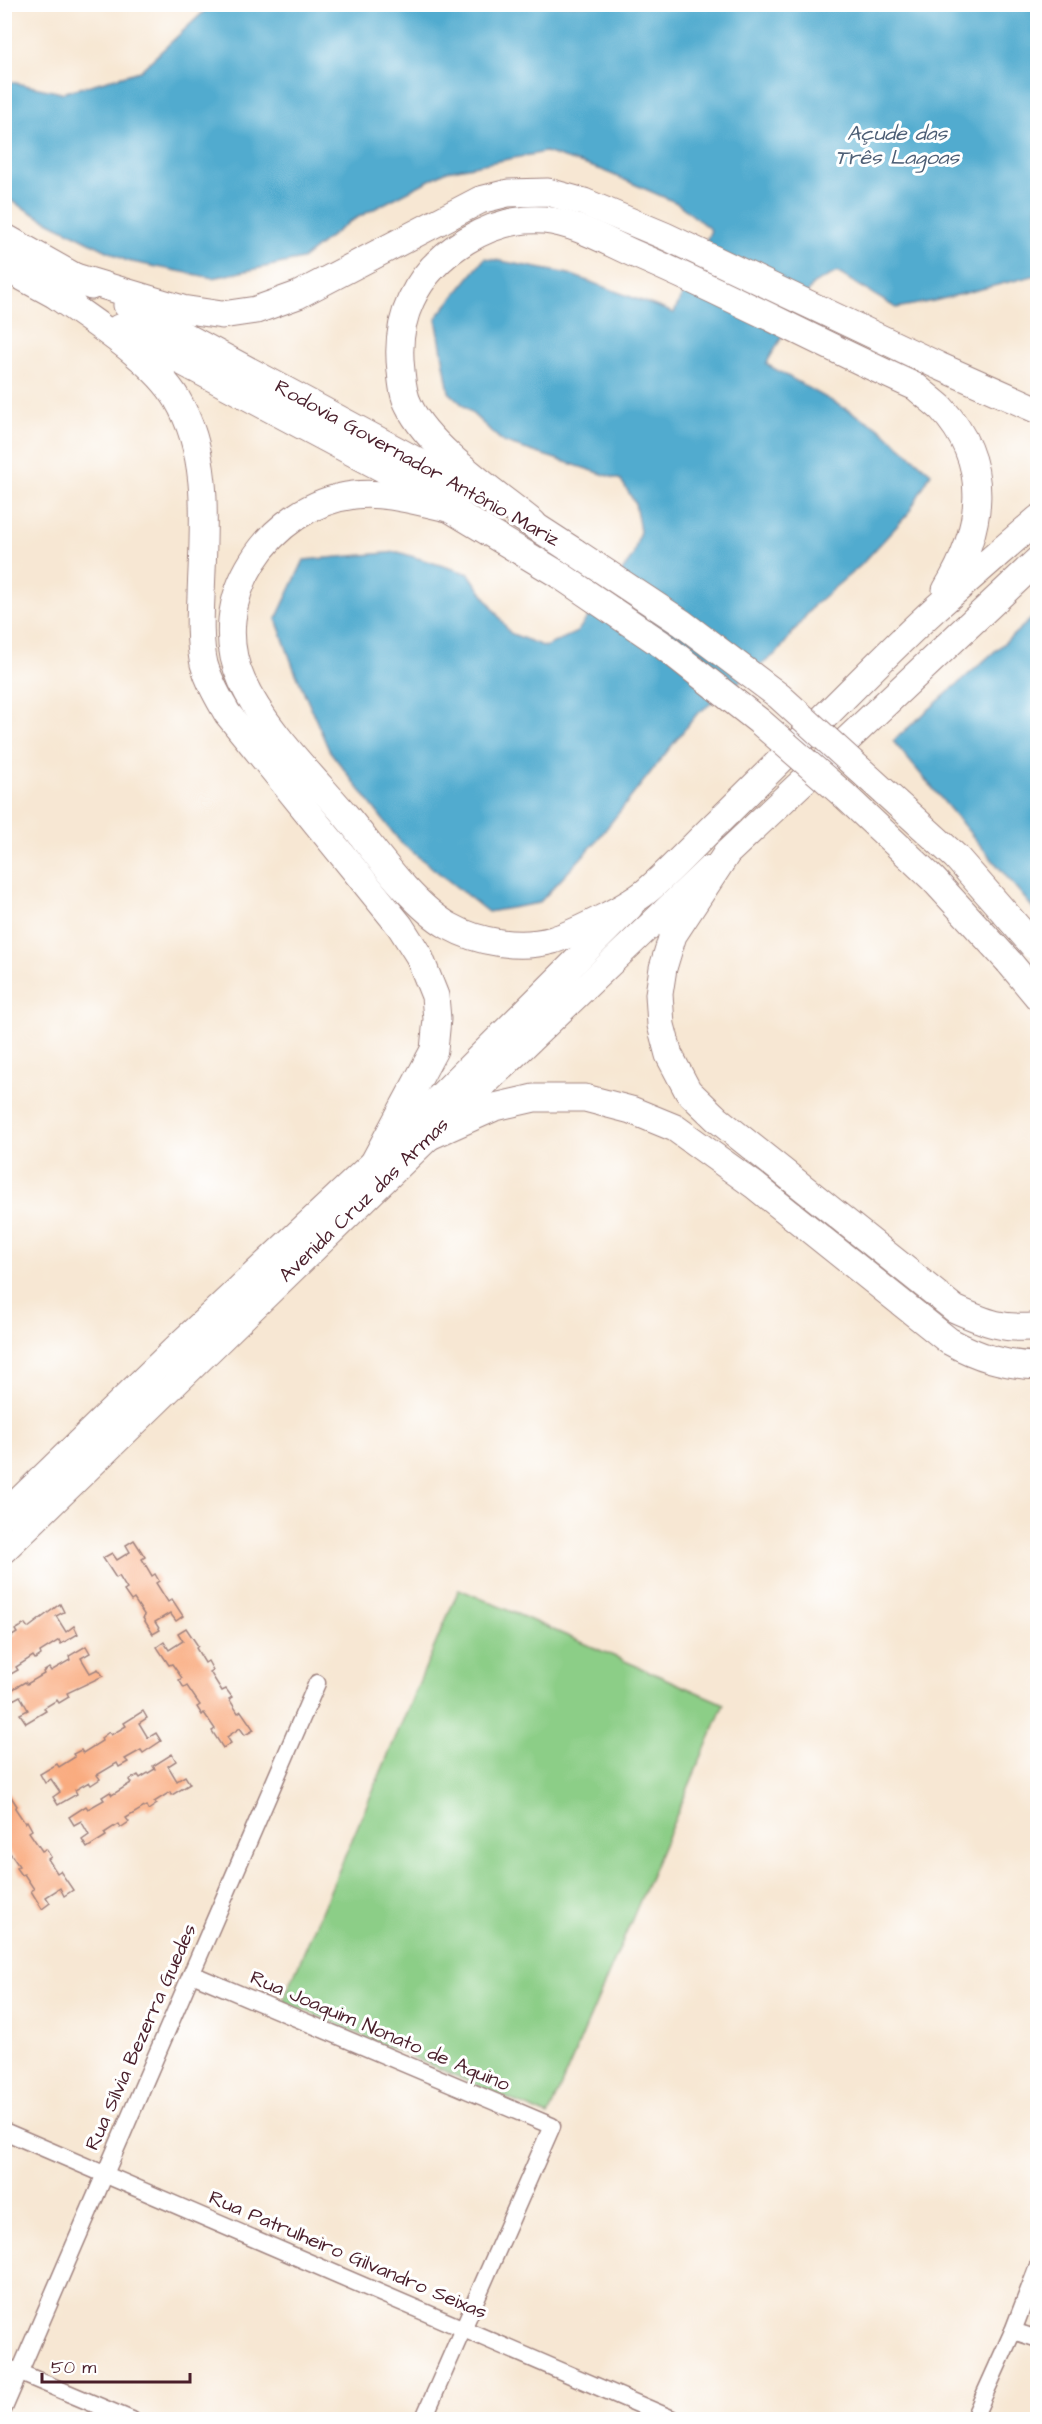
<svg xmlns="http://www.w3.org/2000/svg" width="1042" height="2424" viewBox="0 0 1042 2424" font-family="'Architects Daughter',sans-serif">
  <style>
    .green { fill: #8cce87; stroke: #6b7659; stroke-width: 1.5 }
    .water { fill: #51abcf; stroke: #4e657d; stroke-width: 1.5 }
    .building { fill: #f9ab7f }
    .lines { fill: none; stroke-linecap: round; stroke-linejoin: round }
    .minor-casing { stroke: #a0837f; stroke-width: 19 }
    .primary-casing { stroke: #a0837f; stroke-width: 28 }
    .trunk-casing { stroke: #a0837f; stroke-width: 29 }
    .minor { stroke: #fff; stroke-width: 16 }
    .primary { stroke: #fff; stroke-width: 26 }
    .trunk { stroke: #fff; stroke-width: 27 }
    .trunk-bridge-casing { stroke: #a0837f; stroke-width: 29; stroke-linecap: butt }
    .trunk-bridge { stroke: #fff; stroke-width: 27 }
    .labels { text-anchor: middle; dominant-baseline: central; stroke-width: 6; stroke-linejoin: round; paint-order: stroke }
    .street-label { font-size: 20px; fill: #4a1f2b; stroke: #fff }
    .water-label { font-size: 21px; font-style: italic; fill: #4d5e75; stroke: #fff }
  </style>
  <rect width="100%" height="100%" fill="#fff"/>
  <filter id="ink" filterUnits="userSpaceOnUse"><feTurbulence type="fractalNoise" baseFrequency=".0167" numOctaves="2"/><feDisplacementMap in="SourceGraphic" scale="12" xChannelSelector="R" yChannelSelector="G"/><feConvolveMatrix kernelMatrix="1 2 1 2 8 2 1 2 1" color-interpolation-filters="sRGB"/></filter>
  <filter id="wash" filterUnits="userSpaceOnUse"><feTurbulence type="fractalNoise" baseFrequency=".008" numOctaves="4" result="noise"/><feDisplacementMap in="SourceGraphic" scale="24" xChannelSelector="R" yChannelSelector="G"/><feGaussianBlur stdDeviation="1.35" result="paint"/><feColorMatrix in="noise" values="0 0 0 0 0 0 0 0 0 0 0 0 0 0 0 0 0 1.4 0 .05"/><feComposite in="paint" operator="in"/></filter>
  <g filter="url(#wash)">
    <rect width="100%" height="100%" fill="#f7e7d3"/>
    <polygon class="green" points="459,1589 724,1704 548,2116 283,2001"/>
    <g class="water">
      <polygon points="211,5 1037,5 1037,275 934,301 896,308 837,272 813,284 766,364 878,427 931,473 908,514 860,566 814,605 778,652 696,715 594,844 539,903 488,912 401,843 329,750 294,669 276,619 304,560 398,552 469,574 510,633 545,647 577,632 633,556 640,531 635,503 621,480 503,442 449,392 436,318 485,258 569,274 674,313 711,230 677,203 602,170 545,152 447,171 349,222 302,259 213,278 127,261 32,213 5,197 4,76 11,82 62,93 140,71"/>
      <polygon points="1037,614 1037,913 893,741"/>
    </g>
    <g id="blocks">
      <g class="building">
        <polygon points="134,1540 145,1557 142,1559 152,1576 155,1574 159,1581 156,1583 168,1602 172,1599 183,1616 176,1621 170,1613 155,1622 160,1630 153,1634 143,1618 145,1616 134,1599 131,1601 124,1591 127,1589 119,1576 116,1578 103,1558 112,1553 117,1560 130,1552 126,1545"/>
        <polygon points="60,1604 64,1612 56,1616 66,1632 74,1626 78,1634 61,1644 59,1640 40,1652 41,1655 35,1659 33,1656 16,1667 18,1670 4,1678 4,1641 17,1633 15,1630 25,1624 28,1628"/>
        <polygon points="186,1628 198,1646 196,1648 205,1663 208,1661 213,1670 210,1672 222,1691 226,1689 232,1697 229,1699 238,1713 241,1711 254,1730 245,1735 240,1728 227,1737 231,1743 223,1748 212,1731 215,1729 204,1713 202,1715 197,1707 200,1705 187,1686 184,1688 179,1680 182,1678 172,1664 169,1665 157,1647 164,1642 169,1650 183,1641 178,1633"/>
        <polygon points="86,1646 90,1653 81,1658 90,1673 98,1669 103,1676 67,1693 69,1697 59,1703 57,1700 44,1708 46,1711 26,1723 20,1714 28,1710 20,1696 13,1700 8,1692 25,1682 27,1684 44,1674 43,1672 49,1668 51,1671 70,1660 69,1656"/>
        <polygon points="143,1711 147,1718 139,1723 148,1738 156,1733 161,1741 143,1753 141,1750 125,1759 128,1762 119,1767 117,1763 97,1775 100,1779 91,1785 89,1782 75,1790 77,1794 58,1805 53,1797 60,1792 51,1779 45,1783 40,1774 57,1764 59,1767 75,1757 73,1754 81,1750 83,1753 102,1741 101,1738 109,1732 111,1735 126,1726 124,1723"/>
        <polygon points="172,1754 176,1761 168,1766 177,1781 185,1776 190,1784 172,1795 170,1792 154,1802 157,1804 148,1810 146,1806 126,1818 129,1822 120,1828 118,1824 104,1833 106,1836 87,1848 82,1840 89,1835 81,1821 74,1825 69,1817 86,1806 88,1809 104,1800 102,1797 110,1792 112,1795 131,1783 129,1780 138,1775 140,1778 155,1769 153,1766"/>
        <polygon points="4,1786 17,1806 15,1808 25,1823 27,1821 32,1830 29,1832 42,1851 46,1849 51,1857 48,1859 57,1873 60,1871 73,1890 64,1896 60,1888 46,1897 50,1903 42,1909 31,1891 34,1889 24,1874 21,1875 16,1868 19,1866 6,1847 4,1848"/>
      </g>
    </g>
  </g>
  <g filter="url(#ink)">
    <use href="#blocks" fill-opacity="0" stroke="#a0837f" stroke-width="1.5"/>
    <g class="lines">
      <g class="minor-casing">
        <g id="minor">
          <polyline points="192,1974 552,2126 423,2420"/>
          <polyline points="4,2131 675,2420"/>
          <polyline points="1013,2331 1038,2339"/>
          <polyline points="4,2366 132,2420"/>
          <polyline points="4,2408 317,1683"/>
          <polyline points="973,2420 1013,2331 1038,2266"/>
        </g>
      </g>
      <g class="primary-casing">
        <g id="primary">
          <polyline points="4,1515 183,1341 374,1162 630,907"/>
          <polyline points="4,1550 430,1136 709,869"/>
        </g>
      </g>
      <g class="trunk-casing">
        <g id="trunk">
          <polyline points="4,237 91,286"/>
          <polyline points="4,267 72,304"/>
          <polyline points="75,277 182,309 222,315 256,310 298,295 480,200 508,193 548,192 584,202 665,236 939,366 1038,410"/>
          <path d="M 57,296 C 94,323 154,360 177,399 C 212,458 203,530 201,596 C 200,618 199,642 204,664 C 209,682 218,697 227,713 L 400,926 L 419,956 L 435,996 L 437,1019 L 434,1050 L 374,1162"/>
          <polyline points="127,305 476,493"/>
          <polyline points="119,328 384,469 558,574"/>
          <path d="M 453,509 C 422,503 386,491 354,495 C 270,505 205,600 242,681 C 264,729 313,777 347,817 C 375,851 411,904 449,926 C 479,943 520,949 553,940 C 576,933 631,905 648,890 C 673,868 696,843 720,820 C 752,788 785,756 817,724 C 856,686 894,646 935,609 C 969,579 1003,549 1038,519"/>
          <polyline points="518,515 575,552"/>
          <path d="M 533,523 C 496,493 429,448 409,406 C 403,395 402,382 401,371 C 398,347 401,321 411,300 C 433,252 492,216 544,220 C 576,223 609,243 637,255 C 732,296 823,345 916,387 C 924,394 933,401 941,408 C 993,464 983,530 946,590"/>
          <path d="M 1038,560 L 727,853 L 673,935 L 663,968 L 659,994 L 661,1025 L 669,1055 L 688,1091 L 717,1119 L 955,1309 C 984,1322 1005,1331 1038,1326"/>
          <polyline points="1009,962 1038,997"/>
          <path d="M 430,1136 L 495,1107 L 534,1098 L 585,1098 L 631,1110 L 675,1128 L 754,1185 L 949,1341 C 978,1357 1004,1365 1038,1366"/>
        </g>
      </g>
      <use href="#minor" class="minor"/>
      <use href="#primary" class="primary"/>
      <use href="#trunk" class="trunk"/>
      <g class="trunk-bridge-casing">
        <g id="trunk-bridge">
          <polyline points="575,552 682,623 779,696 956,857 1033,945"/>
          <polyline points="558,574 661,644 759,721 845,796 933,879 1009,962"/>
        </g>
      </g>
      <use href="#trunk-bridge" class="trunk-bridge"/>
    </g>
  </g>
  <g class="labels">
    <g class="street-label">
      <text transform="translate(417 463) rotate(29)">Rodovia Governador Antônio Mariz</text>
      <text transform="translate(364 1200) rotate(-44)">Avenida Cruz das Armas</text>
      <text transform="translate(380 2031) rotate(23)">Rua Joaquim Nonato de Aquino</text>
      <text transform="translate(141 2037) rotate(-66)">Rua Sílvia Bezerra Guedes</text>
      <text transform="translate(348 2255) rotate(23)">Rua Patrulheiro Gilvandro Seixas</text>
    </g>
    <g class="water-label">
      <text x="897" y="133">Açude das<tspan x="897" dy="24">Três Lagoas</tspan></text>
    </g>
  </g>
  <rect width="1042" height="2424" fill="none" stroke="#fff" stroke-width="24"/>
  <path d="M42 2373v9h148v-9" fill="none" stroke="#4a1f2b" stroke-width="3"/>
  <text x="51" y="2373" font-size="18" fill="#4a1f2b" stroke="#ffffff" stroke-width="4.5" paint-order="stroke">50 m</text>
</svg>
